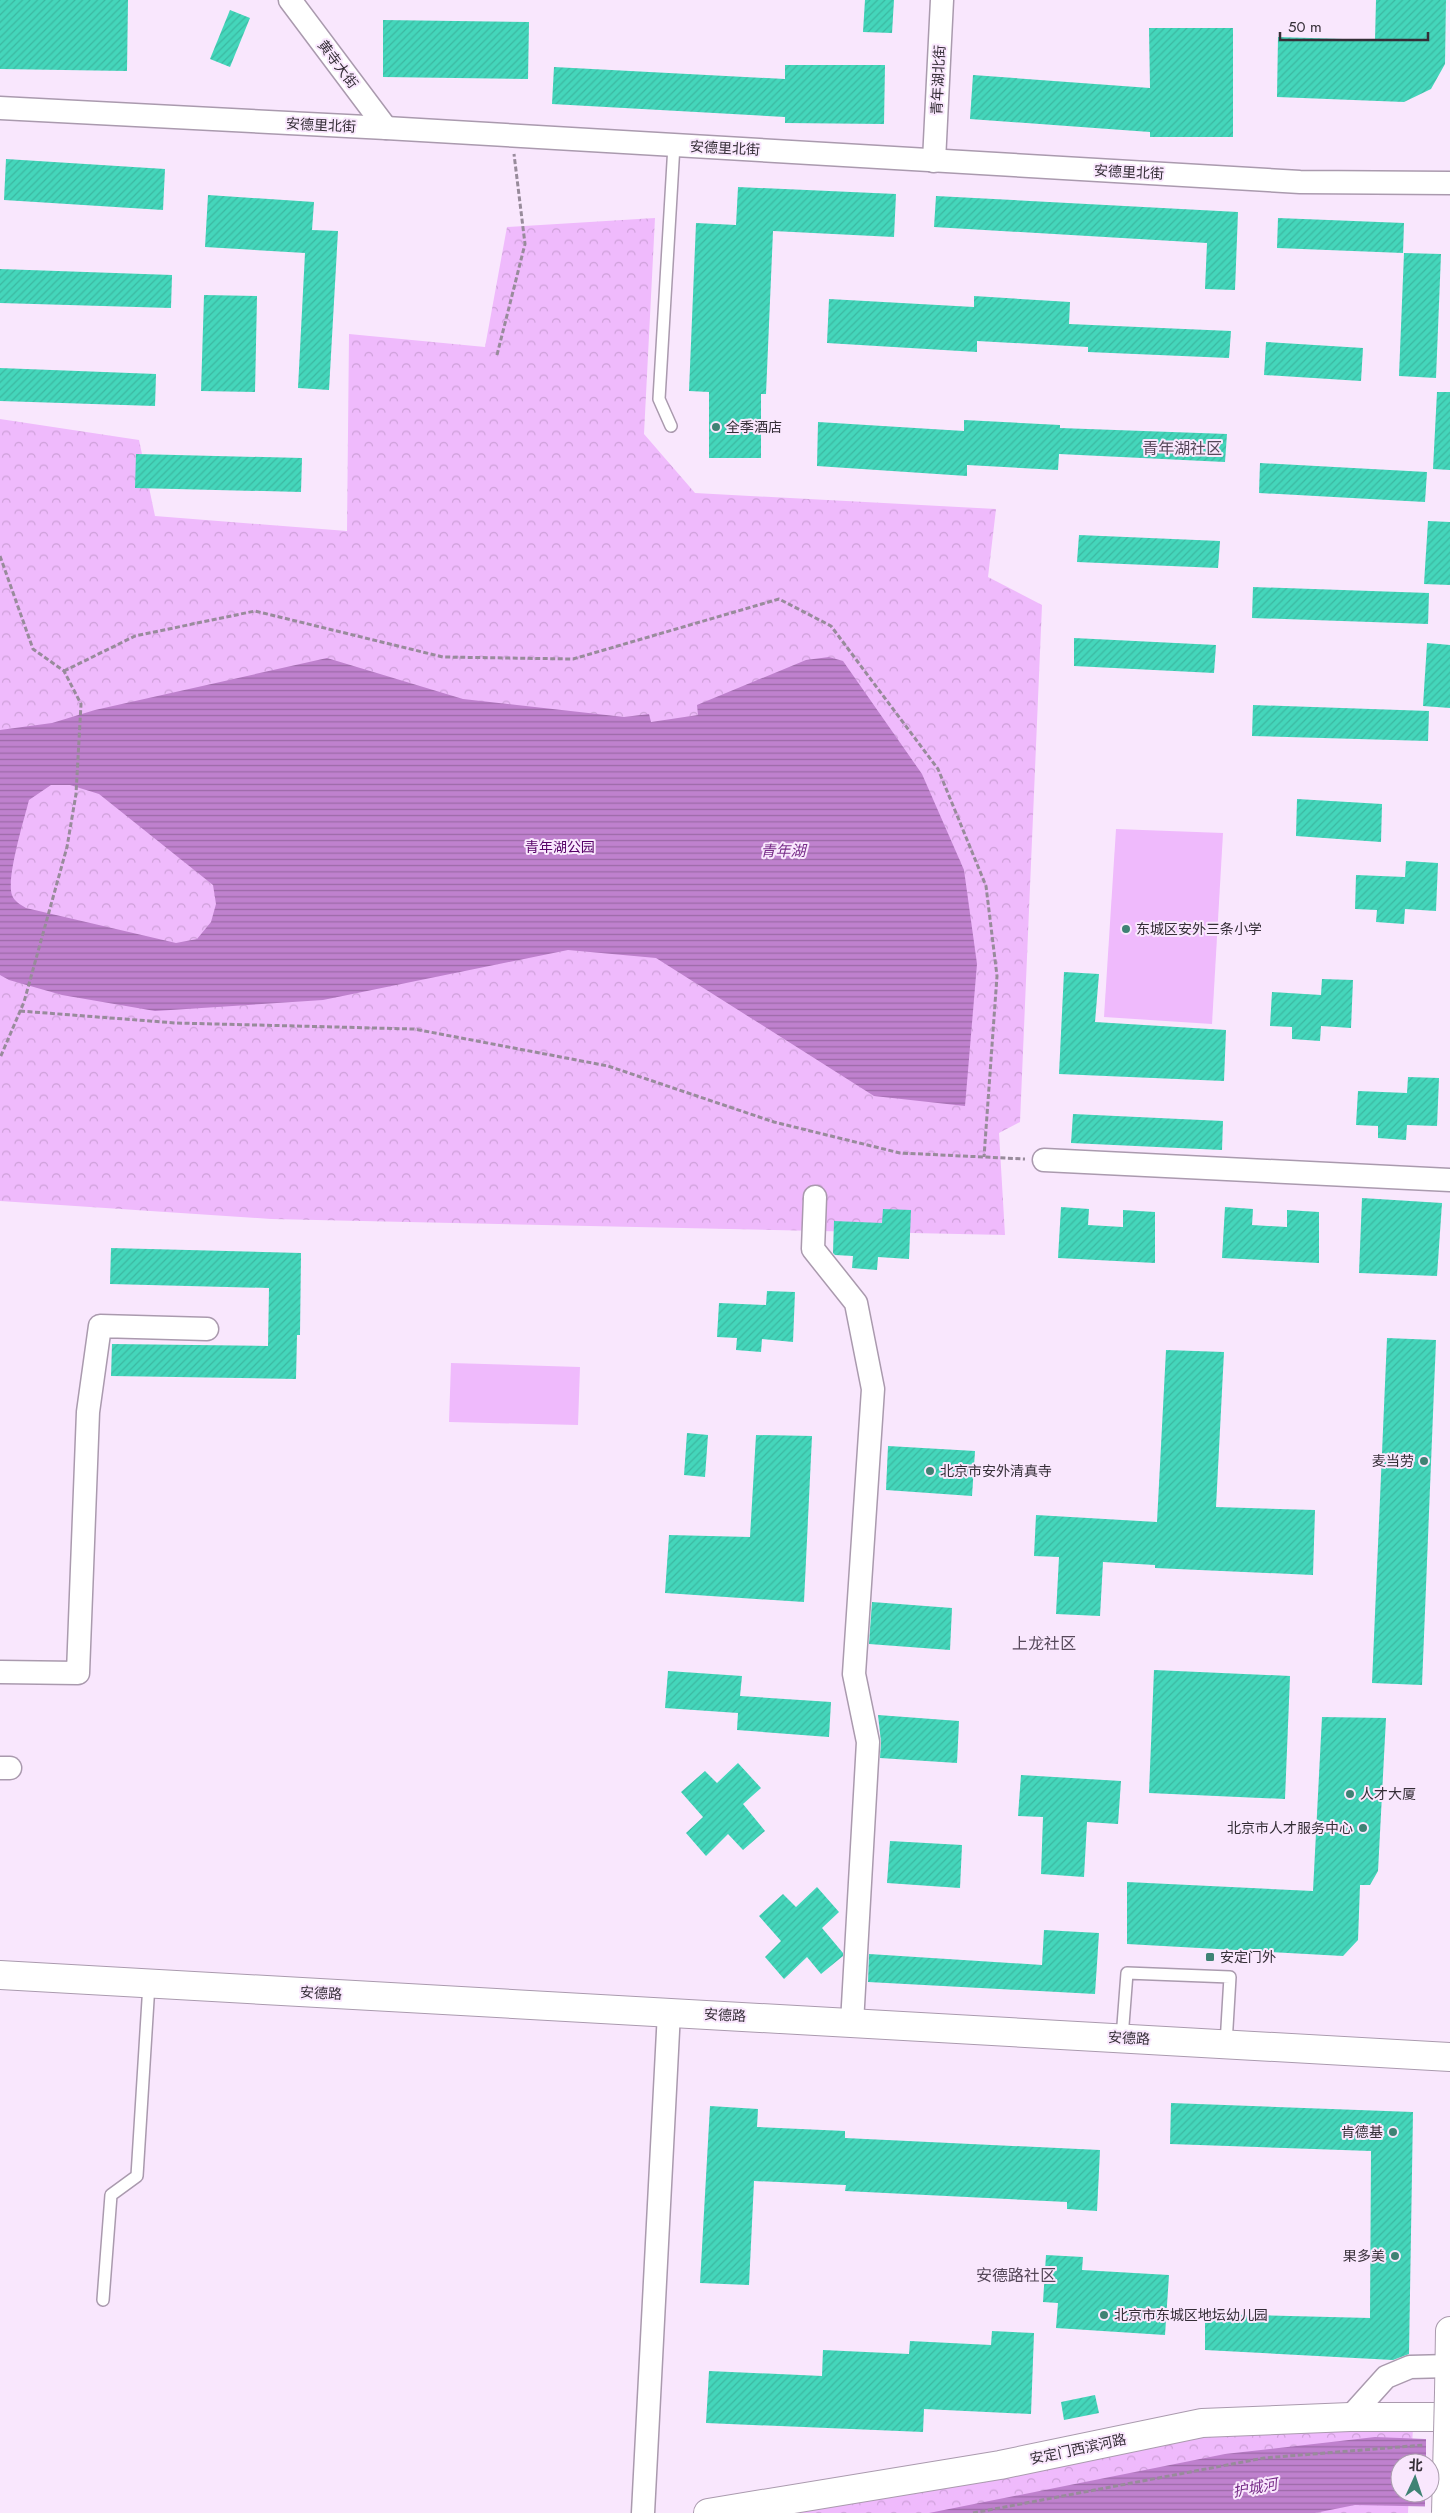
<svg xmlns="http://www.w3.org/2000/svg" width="1450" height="2513" viewBox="0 0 1450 2513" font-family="Jost,'Noto Sans SC',sans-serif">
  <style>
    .park { fill: url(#park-crowns) }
    .garden { fill: #efbafc }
    .water { fill: url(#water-rules); fill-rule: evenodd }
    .pier { fill: #f9e7fd }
    .building { fill: url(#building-hatch) }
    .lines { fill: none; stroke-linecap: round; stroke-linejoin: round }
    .service-casing { stroke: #aa9aae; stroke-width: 14 }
    .minor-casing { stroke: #aa9aae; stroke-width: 25 }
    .tertiary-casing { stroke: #aa9aae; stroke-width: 30 }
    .path { stroke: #988b9b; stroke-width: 3; stroke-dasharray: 5 2.5; stroke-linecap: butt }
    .service { stroke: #fff; stroke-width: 11 }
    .minor { stroke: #fff; stroke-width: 22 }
    .tertiary { stroke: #fff; stroke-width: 28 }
    .tertiary-bridge-casing { stroke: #aa9aae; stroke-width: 30; stroke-linecap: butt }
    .tertiary-bridge { stroke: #fff; stroke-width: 28 }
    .poi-dot { fill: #3f8274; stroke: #f9e7fd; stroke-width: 2 }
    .labels { text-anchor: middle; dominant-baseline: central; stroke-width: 4; stroke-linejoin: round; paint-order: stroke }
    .street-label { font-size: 14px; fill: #352e37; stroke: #f9e7fd }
    .poi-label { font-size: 14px; fill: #352e37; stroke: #f9e7fd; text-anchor: start }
    .park-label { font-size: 14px; fill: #506; stroke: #f9e7fd }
    .water-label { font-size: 15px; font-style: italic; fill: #782d89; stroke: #f9e7fd }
    .quarter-label { font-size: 16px; fill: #56485a; stroke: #f9e7fd }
  </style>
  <defs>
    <pattern id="park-crowns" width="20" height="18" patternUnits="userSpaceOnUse" patternTransform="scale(1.25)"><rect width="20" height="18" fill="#efbafc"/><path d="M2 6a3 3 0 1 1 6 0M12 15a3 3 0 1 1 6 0" fill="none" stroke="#cea0d9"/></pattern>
    <pattern id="water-rules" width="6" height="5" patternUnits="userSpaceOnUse" patternTransform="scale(1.25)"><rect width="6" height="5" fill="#bf81ce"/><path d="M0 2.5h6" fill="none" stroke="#9c6aa8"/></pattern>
    <pattern id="building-hatch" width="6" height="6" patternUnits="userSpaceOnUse" patternTransform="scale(1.25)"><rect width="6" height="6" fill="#44d6bb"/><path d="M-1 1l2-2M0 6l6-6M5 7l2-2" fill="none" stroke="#3cb8a1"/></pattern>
  </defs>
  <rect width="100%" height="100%" fill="#f9e7fd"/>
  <g class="park">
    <polygon points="655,218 644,434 695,493 996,509 988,577 1042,605 1020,1122 999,1133 1005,1235 271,1219 0,1201 0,419 139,440 155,516 347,531 349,334 485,347 507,227"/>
    <polygon points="1413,2428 1411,2463 1400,2463 1400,2493 1409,2493 1408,2513 783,2513 1206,2436"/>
  </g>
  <g class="garden">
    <polygon points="1116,829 1223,833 1212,1024 1104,1017"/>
    <polygon points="451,1363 580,1367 578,1425 449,1422"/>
  </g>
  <g class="water">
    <path d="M 829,657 L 843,661 L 922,774 L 964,870 L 977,964 L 965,1106 L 874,1096 L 656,958 L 568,950 L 323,1000 L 155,1011 L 62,995 L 9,980 L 0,975 L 0,730 L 52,723 L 95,710 L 327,658 L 463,699 L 624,717 L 649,714 L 651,722 L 698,715 L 697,705 L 806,660 ZM 51,785 L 70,785 L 99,794 L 213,885 L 216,904 L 211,922 L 197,939 L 176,943 L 26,908 C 21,905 14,901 12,895 C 6,878 24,820 29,800 Z"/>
    <path d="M 1375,2437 L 1450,2440 L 1450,2507 L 1355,2505 L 1315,2513 L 929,2513 L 1225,2454 ZM 1400,2463 L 1430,2463 L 1430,2493 L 1400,2493 Z"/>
  </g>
  <polygon class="pier" points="1426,2436 1450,2437 1450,2509 1425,2509 1425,2493 1430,2493 1430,2463 1426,2463"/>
  <g class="building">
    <polygon points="0,0 128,0 127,71 0,69"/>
    <polygon points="865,0 894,0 892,33 863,32"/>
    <polygon points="1376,0 1446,0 1445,64 1431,89 1404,102 1277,97 1278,37 1375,40"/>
    <polygon points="230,10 250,18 230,67 210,59"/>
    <polygon points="383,20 529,22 528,79 383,77"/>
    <polygon points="1149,28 1233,28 1233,137 1150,137 1150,132 970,119 973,75 1150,88"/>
    <polygon points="785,65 885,65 884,124 785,123 785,117 552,104 554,67 785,79"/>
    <polygon points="6,159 165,169 163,210 4,200"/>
    <polygon points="738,187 896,194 894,237 773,231 766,394 761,394 761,458 709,458 709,392 689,391 696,223 736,225"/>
    <polygon points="208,195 314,202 312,230 338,231 329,390 298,388 305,253 205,247"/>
    <polygon points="936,196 1238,212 1235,290 1205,289 1207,243 934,227"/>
    <polygon points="1278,218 1404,223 1403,253 1277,248"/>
    <polygon points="1404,253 1441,254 1436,378 1399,376"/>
    <polygon points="0,269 172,275 171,308 0,303"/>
    <polygon points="204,295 257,296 255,392 201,391"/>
    <polygon points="974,296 1070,302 1069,324 1231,331 1229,358 1088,352 1088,347 977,341 977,352 827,343 829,299 974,307"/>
    <polygon points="1266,342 1363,348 1361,381 1264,375"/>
    <polygon points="0,368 156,374 155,406 0,401"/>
    <polygon points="1437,392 1450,392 1450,470 1433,469"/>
    <polygon points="964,420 1060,425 1060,428 1227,434 1225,462 1059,454 1058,470 967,465 967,476 817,466 818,422 964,431"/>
    <polygon points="136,454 302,458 301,492 135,488"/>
    <polygon points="1260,463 1427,472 1425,502 1259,493"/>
    <polygon points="1428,521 1450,522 1450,585 1424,584"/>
    <polygon points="1079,535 1220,541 1218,568 1077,562"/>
    <polygon points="1253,587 1429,593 1428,624 1252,618"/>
    <polygon points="1074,638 1216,645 1214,673 1074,666"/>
    <polygon points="1427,643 1450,645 1450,708 1423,706"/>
    <polygon points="1253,705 1429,711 1428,741 1252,736"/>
    <polygon points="1297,799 1382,804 1381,842 1296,836"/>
    <polygon points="1406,861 1438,863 1436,911 1405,909 1404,924 1376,922 1377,910 1355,909 1356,875 1405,877"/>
    <polygon points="1064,972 1099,974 1095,1022 1226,1030 1224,1081 1059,1074"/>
    <polygon points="1322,979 1353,980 1351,1028 1321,1026 1320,1041 1292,1039 1292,1027 1270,1026 1272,992 1321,995"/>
    <polygon points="1408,1077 1439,1078 1437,1126 1407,1125 1406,1140 1378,1138 1378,1126 1356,1125 1358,1091 1407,1093"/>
    <polygon points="1073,1114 1223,1121 1222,1150 1071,1143"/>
    <polygon points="1362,1198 1442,1203 1437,1276 1359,1273"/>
    <polygon points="1061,1207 1089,1209 1088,1225 1123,1227 1123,1210 1155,1212 1155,1263 1058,1258"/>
    <polygon points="1225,1207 1253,1209 1252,1225 1287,1227 1287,1210 1319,1212 1319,1263 1222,1258"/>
    <polygon points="883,1209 911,1210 909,1259 878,1257 877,1270 852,1268 853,1256 835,1255 833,1253 834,1221 882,1223"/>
    <polygon points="111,1248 301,1253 300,1335 297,1335 296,1379 111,1376 112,1344 268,1346 269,1288 110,1284"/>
    <polygon points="767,1291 795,1292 793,1342 762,1339 761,1352 736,1350 737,1338 717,1337 719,1303 766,1305"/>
    <polygon points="1387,1338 1436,1340 1422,1685 1372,1683"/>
    <polygon points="1166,1350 1224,1352 1216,1507 1315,1510 1313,1575 1155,1568 1155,1565 1103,1562 1100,1616 1056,1614 1059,1557 1034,1556 1036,1515 1157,1522"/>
    <polygon points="687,1433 708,1435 705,1477 684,1475"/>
    <polygon points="756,1435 812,1436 804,1602 665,1593 669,1535 750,1537"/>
    <polygon points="888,1446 975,1451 972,1496 886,1490"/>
    <polygon points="872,1602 952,1608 950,1650 869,1644"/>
    <polygon points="1154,1670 1290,1676 1285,1799 1149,1793"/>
    <polygon points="668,1671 742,1676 740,1696 831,1702 829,1737 737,1730 738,1713 665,1708"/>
    <polygon points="878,1715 959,1721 957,1763 880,1758 881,1742"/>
    <polygon points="1322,1717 1386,1718 1378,1871 1370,1885 1360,1885 1358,1940 1343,1956 1127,1944 1127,1882 1313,1891"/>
    <polygon points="738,1763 761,1788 743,1804 765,1831 743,1850 728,1834 706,1856 686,1833 703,1817 681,1792 705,1771 717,1783"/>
    <polygon points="1021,1775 1121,1781 1118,1824 1087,1822 1084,1877 1041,1874 1043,1817 1018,1816"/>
    <polygon points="890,1841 962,1845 960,1888 887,1883"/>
    <polygon points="817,1887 839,1912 822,1928 843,1953 843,1956 821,1974 807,1957 784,1979 765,1957 781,1941 759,1916 783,1894 796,1907"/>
    <polygon points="1044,1930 1099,1933 1095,1994 868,1982 869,1954 1042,1965"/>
    <polygon points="1171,2103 1413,2112 1409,2354 1393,2360 1205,2350 1205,2314 1370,2318 1371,2151 1170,2144"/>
    <polygon points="710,2106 758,2109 757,2127 845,2131 845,2138 1100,2150 1097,2211 1067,2209 1067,2202 845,2191 846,2185 754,2181 749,2285 700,2283"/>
    <polygon points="1046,2255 1083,2257 1082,2270 1169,2275 1165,2335 1056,2328 1058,2303 1043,2302"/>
    <polygon points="992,2331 1034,2333 1031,2414 924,2409 923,2432 706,2423 709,2371 822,2376 823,2350 909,2354 910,2341 991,2345"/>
    <polygon points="1095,2395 1099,2413 1064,2420 1061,2402"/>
  </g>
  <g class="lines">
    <g class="service-casing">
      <g id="service">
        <polyline points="671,426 659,399 674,145"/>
        <polyline points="1122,2038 1127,1973 1230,1977 1226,2044"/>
        <polyline points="103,2300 111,2195 137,2176 149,1984"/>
      </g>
    </g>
    <g class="minor-casing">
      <g id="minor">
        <polyline points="290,0 386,128"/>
        <polyline points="0,108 386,128 1300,182 1450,183"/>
        <polyline points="934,161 942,0"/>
        <polyline points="1044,1160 1450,1180"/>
        <polyline points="815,1197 813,1249 856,1303 873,1389 854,1674 868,1742 852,2023"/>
        <polyline points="0,1672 78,1673 88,1412 100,1326 207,1329"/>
        <polyline points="0,1768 10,1768"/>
        <polyline points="1350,2417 1386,2377 1410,2367 1449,2366"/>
        <polyline points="643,2513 669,2012"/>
      </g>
    </g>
    <g class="tertiary-casing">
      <g id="tertiary">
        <polyline points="0,1975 1450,2057"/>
        <polyline points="1449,2393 1450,2331"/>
        <polyline points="708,2513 1000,2465 1202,2423 1350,2417 1450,2417"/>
      </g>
    </g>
    <g class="path">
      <polyline points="497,355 525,244 514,154"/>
      <polyline points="0,556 33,649 64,671 81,704 76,794 67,847 24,1002 0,1058"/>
      <polyline points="64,671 135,636 255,611 443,657 573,659 779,599 831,626 938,769 986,886 997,976 984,1157"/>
      <polyline points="20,1011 176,1023 414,1029 608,1066 774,1122 900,1153 1025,1159"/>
      <polyline points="973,2513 1264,2458 1424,2445"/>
    </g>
    <use href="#service" class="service"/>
    <use href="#minor" class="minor"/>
    <use href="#tertiary" class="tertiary"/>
    <g class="tertiary-bridge-casing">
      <polyline id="tertiary-bridge" points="1446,2513 1449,2393"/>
    </g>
    <use href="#tertiary-bridge" class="tertiary-bridge"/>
  </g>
  <g class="poi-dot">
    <circle cx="716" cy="427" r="5"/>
    <circle cx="1126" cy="929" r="5"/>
    <circle cx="1424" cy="1461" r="5"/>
    <circle cx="930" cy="1471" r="5"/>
    <circle cx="1350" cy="1794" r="5"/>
    <circle cx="1363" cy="1828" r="5"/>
    <rect x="1205" y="1952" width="10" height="10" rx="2.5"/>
    <circle cx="1393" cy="2132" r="5"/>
    <circle cx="1395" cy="2256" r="5"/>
    <circle cx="1104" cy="2315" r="5"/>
  </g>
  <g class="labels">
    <g class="street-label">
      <text transform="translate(338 64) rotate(53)">黄寺大街</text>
      <text transform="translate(938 80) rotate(-87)">青年湖北街</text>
      <text transform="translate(321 125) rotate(3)">安德里北街</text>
      <text transform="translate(725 148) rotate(3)">安德里北街</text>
      <text transform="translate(1129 172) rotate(3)">安德里北街</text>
      <text transform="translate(321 1993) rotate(3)">安德路</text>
      <text transform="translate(725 2015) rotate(3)">安德路</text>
      <text transform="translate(1129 2038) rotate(3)">安德路</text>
      <text transform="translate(1078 2449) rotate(-12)">安定门西滨河路</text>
    </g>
    <g class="poi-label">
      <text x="726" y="427">全季酒店</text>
      <text x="1136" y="929">东城区安外三条小学</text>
      <text x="1414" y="1461" text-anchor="end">麦当劳</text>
      <text x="940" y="1471">北京市安外清真寺</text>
      <text x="1360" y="1794">人才大厦</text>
      <text x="1353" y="1828" text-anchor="end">北京市人才服务中心</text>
      <text x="1220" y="1957">安定门外</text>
      <text x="1383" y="2132" text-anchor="end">肯德基</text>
      <text x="1385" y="2256" text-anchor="end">果多美</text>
      <text x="1114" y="2315">北京市东城区地坛幼儿园</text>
    </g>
    <g class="park-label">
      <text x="560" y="847">青年湖公园</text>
    </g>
    <g class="water-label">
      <text x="783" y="851">青年湖</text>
      <text transform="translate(1255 2488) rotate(-10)">护城河</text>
    </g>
    <g class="quarter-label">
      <text x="1182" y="448">青年湖社区</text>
      <text x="1044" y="1643">上龙社区</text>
      <text x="1016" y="2275">安德路社区</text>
    </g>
  </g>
  <g transform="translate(1415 2478) rotate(3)"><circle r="24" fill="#f9e7fd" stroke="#ab9dae"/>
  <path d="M0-4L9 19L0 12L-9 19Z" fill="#3f8274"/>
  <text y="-8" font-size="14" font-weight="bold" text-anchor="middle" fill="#352e37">北</text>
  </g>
  <path d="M1280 32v8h148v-8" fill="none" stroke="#352e37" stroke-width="2.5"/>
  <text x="1288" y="32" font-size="15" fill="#352e37" stroke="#f9e7fd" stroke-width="4" paint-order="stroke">50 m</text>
</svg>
